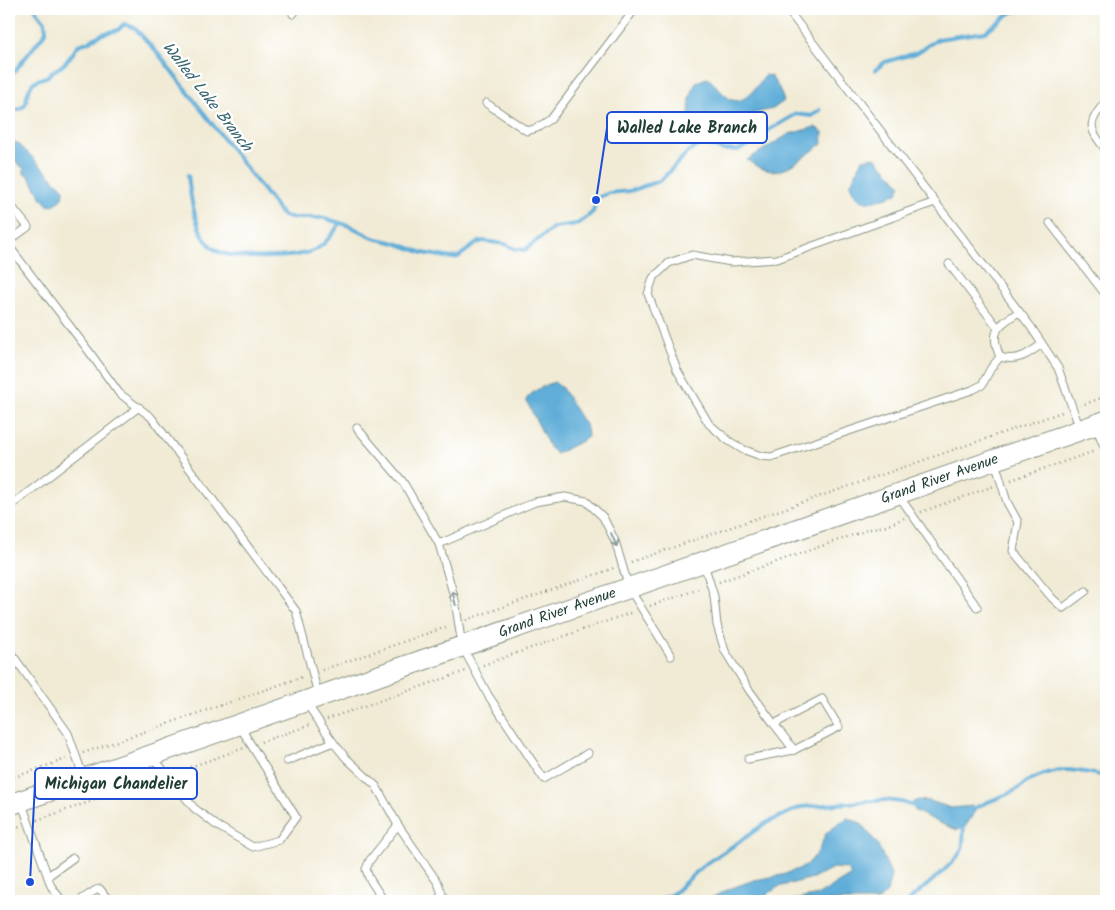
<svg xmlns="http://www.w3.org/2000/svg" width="1115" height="910" viewBox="0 0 1115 910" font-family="Kalam,sans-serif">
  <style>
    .water { fill: #5eadd8; stroke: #3e7586 }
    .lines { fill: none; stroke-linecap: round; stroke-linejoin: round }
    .stream { stroke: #5eadd8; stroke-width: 4 }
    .service-casing { stroke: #889484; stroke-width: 9 }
    .secondary-casing { stroke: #889484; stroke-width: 22 }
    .path { stroke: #889484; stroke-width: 2.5; stroke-dasharray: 1 4; stroke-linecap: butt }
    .service { stroke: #fff; stroke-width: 7 }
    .secondary { stroke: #fff; stroke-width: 20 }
    .oneway { stroke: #8f9e9a }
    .labels { text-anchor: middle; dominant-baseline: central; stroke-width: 4.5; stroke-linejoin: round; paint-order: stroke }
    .street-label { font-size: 15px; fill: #1f3d34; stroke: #fff }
    .water-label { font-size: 16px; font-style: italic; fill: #35646d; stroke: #fff }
    .leader { fill: none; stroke: #1d4ed8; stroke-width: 2 }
    .callout-dot { fill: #1d4ed8; stroke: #fff; stroke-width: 2 }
    .callout { fill: #fff; stroke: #1d4ed8; stroke-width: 2 }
    .callout-label { font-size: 16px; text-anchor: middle; font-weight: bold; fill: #1f3d34 }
  </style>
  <rect width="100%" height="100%" fill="#fff"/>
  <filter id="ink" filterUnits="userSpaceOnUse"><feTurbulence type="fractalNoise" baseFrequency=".02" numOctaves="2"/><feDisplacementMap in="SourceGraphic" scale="10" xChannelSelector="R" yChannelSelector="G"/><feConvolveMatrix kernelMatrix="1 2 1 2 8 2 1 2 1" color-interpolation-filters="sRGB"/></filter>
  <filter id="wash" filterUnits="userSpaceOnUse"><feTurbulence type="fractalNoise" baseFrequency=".0096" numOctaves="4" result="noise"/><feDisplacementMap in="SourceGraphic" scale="20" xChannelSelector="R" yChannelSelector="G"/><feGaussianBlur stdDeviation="1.12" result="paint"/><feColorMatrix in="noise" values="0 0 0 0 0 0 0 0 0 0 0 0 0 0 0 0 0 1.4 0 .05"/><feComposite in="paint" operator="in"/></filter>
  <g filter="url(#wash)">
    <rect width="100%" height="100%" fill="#f1ebd5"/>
    <g class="water">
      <path d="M 765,75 L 771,76 L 779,88 L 784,101 L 773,109 L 723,120 L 709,114 C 698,122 694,133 686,144 L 681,142 L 689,113 L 690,98 L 696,82 L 707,78 C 715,83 718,89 725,95 C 741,112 757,86 765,75 Z"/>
      <path d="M 815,127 L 823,132 L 822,144 C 812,151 788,170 777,171 C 766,172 756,166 747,160 L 789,134 Z"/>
      <path d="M 9,139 L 19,144 L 64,189 C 65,198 58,204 49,206 C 39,198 35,184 27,174 L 24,174 L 24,169 L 9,155 Z"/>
      <path d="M 875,157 L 901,185 L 897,194 C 875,200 861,212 850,185 L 863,159 Z"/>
      <path d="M 554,382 L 562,388 L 587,428 L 588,437 L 578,443 L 556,454 L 550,448 L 526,400 C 531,391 544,386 554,382 Z"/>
      <polygon points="918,800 930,801 951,808 973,806 975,812 965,827 957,830 942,824 915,811 913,802"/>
      <polygon points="847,818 861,823 878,845 891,874 887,892 878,901 789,901 818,895 851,875 847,869 833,868 813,878 778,887 764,897 752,901 705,901 729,889 754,880 782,875 806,866 818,852 826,833"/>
    </g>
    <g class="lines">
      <g class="stream">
        <polyline points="875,70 885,62 916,53 938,39 985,32 1009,14 1020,9"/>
        <polyline points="9,78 46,32 45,22 35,9"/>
        <path d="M 9,111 C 35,108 21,97 33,83 C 38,78 43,79 48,76 C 52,70 59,69 64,64 C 70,58 74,52 78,45 L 88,42 L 102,34 L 118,30 L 124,24 L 135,28 L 160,56 L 283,216 L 294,218 L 324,218 L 350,226 L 373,238 L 396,243 L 423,253 L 452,258 L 458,257 L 477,243 L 483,241 L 505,244 L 515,249 L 525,250 L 554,227 L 577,224 L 582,221 L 593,212 L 596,200 L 599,197 L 609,193 L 630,191 L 659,181 L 664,177 L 688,152 L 700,144 L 705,143 L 722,150 L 738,150 L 750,144 L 755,134 L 767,131 L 796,114 L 811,116 L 820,110"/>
        <path d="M 188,175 C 190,194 195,230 209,244 C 212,248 217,251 222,253 C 241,259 299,259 317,249 C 326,243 335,231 340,223"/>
        <path d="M 971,810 C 984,802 1000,798 1014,791 C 1020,788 1025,783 1030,780 C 1060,764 1076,771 1106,776"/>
        <polyline points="657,901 674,893 704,865 736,844 764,824 801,807 885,800 901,802 917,807"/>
        <path d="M 908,901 C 919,892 959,860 962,849 C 964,841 963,832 964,825"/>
      </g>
    </g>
  </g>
  <g filter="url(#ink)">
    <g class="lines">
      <g class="service-casing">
        <g id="service">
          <polyline points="787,9 1031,327 1058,368 1080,429"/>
          <polyline points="293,14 297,9"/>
          <path d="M 1106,101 C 1088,124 1087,126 1106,150"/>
          <polyline points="486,103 527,131 537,128 551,119 635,9"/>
          <path d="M 935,202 L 777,259 L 731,262 L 692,255 L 669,263 L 653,278 L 648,294 L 677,370 L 709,424 L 729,441 L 742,449 L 761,456 L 771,457 L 972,390 L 982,385 L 991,368 L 1000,357 C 1018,362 1028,354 1042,344"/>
          <polyline points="9,203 28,227 9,241"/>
          <polyline points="1050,223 1106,295"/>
          <polyline points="9,246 88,350 119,393 151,417 296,611 318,694"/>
          <polyline points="949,264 998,328"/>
          <path d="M 1000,357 C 989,331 998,325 1019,312"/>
          <polyline points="1096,427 1106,451"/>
          <polyline points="357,428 403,482 439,544 455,600 462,646 488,695 544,779 588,753"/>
          <polyline points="995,462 1007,502 1018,522 1013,551 1052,598 1063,608 1086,591"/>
          <polyline points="899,496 977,607"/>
          <polyline points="9,507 139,407"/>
          <polyline points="439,544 535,502 565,497 586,501 603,517 615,541 629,588 671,656"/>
          <polyline points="704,564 714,596 717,625 725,651 749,690 774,724 822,699 839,727 794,750 748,759"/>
          <polyline points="9,650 68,733 83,776"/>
          <polyline points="774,724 794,750"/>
          <polyline points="333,742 346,758 376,786 398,825 438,883 442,894 437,901"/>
          <polyline points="152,756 194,808 216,825 253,847 279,840 296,817 240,727"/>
          <polyline points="287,761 333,742 307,704"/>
          <polyline points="21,801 51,886 62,901"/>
          <polyline points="48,876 73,858"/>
          <polyline points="79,901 96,890 100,889 109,901"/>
          <polyline points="384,901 369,878 366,869 370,860 398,825"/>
        </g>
      </g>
      <g class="secondary-casing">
        <g id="secondary">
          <path id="s1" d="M 9,805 L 1106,421"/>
        </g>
      </g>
      <g class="path">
        <polyline points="1080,406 1106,396"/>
        <polyline points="1011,480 1095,451"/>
        <polyline points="921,512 994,486"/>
        <polyline points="631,562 1065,411"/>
        <polyline points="719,582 873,528 886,526 904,518"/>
        <polyline points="650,606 702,588"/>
        <polyline points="466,620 614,568"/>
        <polyline points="483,665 633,612"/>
        <polyline points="322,670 449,626"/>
        <polyline points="327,719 466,671"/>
        <polyline points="261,742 310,725"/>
        <polyline points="83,753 305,676"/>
        <polyline points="176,772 244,748"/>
        <polyline points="9,779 66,759"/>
        <polyline points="37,820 159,778"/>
        <polyline points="9,830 20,826"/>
      </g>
      <use href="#service" class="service"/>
      <use href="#secondary" class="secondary"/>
    </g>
    <defs><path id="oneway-shaft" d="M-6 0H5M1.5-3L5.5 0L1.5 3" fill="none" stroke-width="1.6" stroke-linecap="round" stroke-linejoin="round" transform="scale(1.25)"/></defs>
    <g class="oneway">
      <use href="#oneway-shaft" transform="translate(614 540) rotate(67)"/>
      <use href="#oneway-shaft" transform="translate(454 598) rotate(-103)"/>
    </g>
  </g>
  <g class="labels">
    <g class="street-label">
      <text stroke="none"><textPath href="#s1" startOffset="986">Grand River Avenue</textPath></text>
      <text stroke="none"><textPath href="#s1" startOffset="581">Grand River Avenue</textPath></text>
    </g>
    <g class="water-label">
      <text transform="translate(207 97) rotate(52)">Walled Lake Branch</text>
    </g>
  </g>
  <path class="leader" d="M596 200L607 128M30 882L35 783"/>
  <g class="callout-dot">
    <circle cx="596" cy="200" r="5"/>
    <circle cx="30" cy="882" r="5"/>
  </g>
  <g class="callout">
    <rect x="607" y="112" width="160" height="31" rx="5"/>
    <rect x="35" y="768" width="162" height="31" rx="5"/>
  </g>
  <g class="callout-label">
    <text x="687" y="133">Walled Lake Branch</text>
    <text x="116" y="789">Michigan Chandelier</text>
  </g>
  <rect width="1115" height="910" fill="none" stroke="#fff" stroke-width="30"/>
</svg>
